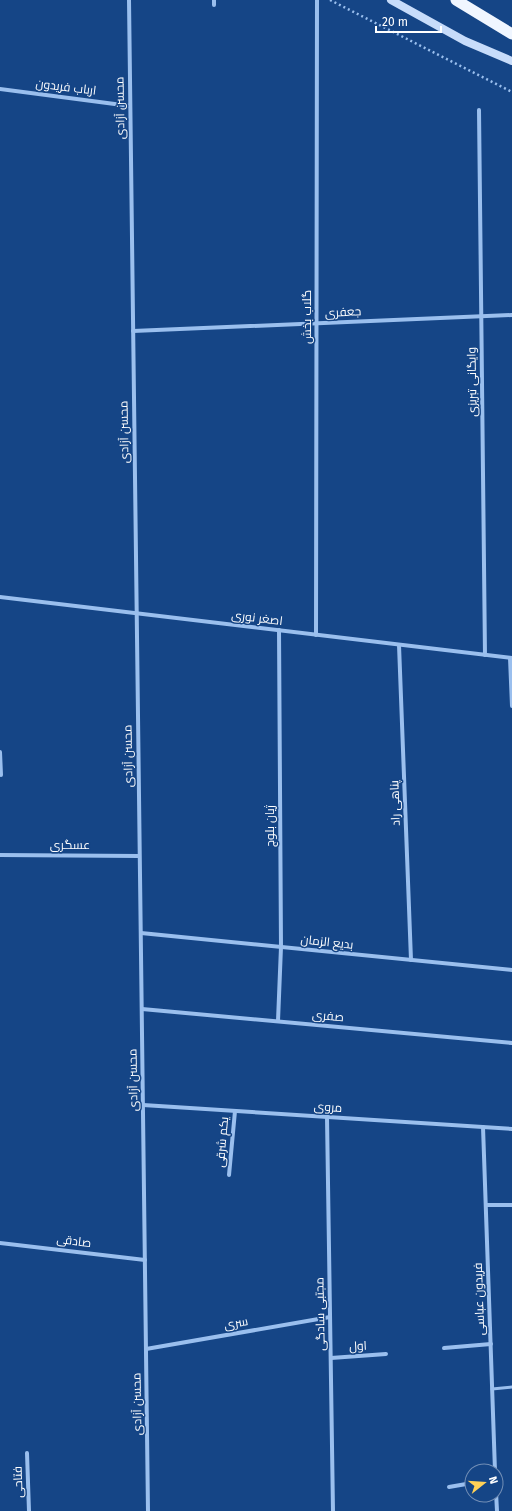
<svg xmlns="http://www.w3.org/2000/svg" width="512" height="1511" viewBox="0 0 512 1511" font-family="'Fira Sans',Cairo,sans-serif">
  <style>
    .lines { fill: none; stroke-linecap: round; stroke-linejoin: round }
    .path { stroke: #9abfee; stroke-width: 2.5; stroke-dasharray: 2 3; stroke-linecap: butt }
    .service { stroke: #9abfee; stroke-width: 3 }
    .minor { stroke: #9abfee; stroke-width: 4 }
    .secondary { stroke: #c7dcfa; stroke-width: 8 }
    .trunk { stroke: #f0f6ff; stroke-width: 11 }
    .labels { text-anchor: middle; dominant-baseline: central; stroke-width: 3; stroke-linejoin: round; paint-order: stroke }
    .street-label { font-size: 12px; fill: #fff; stroke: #154586 }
  </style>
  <rect width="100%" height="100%" fill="#154586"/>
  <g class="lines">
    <polyline class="path" points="330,0 512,92"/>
    <polyline class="service" points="492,1389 512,1387"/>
    <g class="minor">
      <polyline points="129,0 148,1511"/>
      <polyline points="214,5 214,0"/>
      <polyline points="0,89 130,106"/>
      <polyline points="479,110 485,655"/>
      <polyline points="133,331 512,315"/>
      <polyline points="0,597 512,658"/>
      <polyline points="316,635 317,0"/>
      <polyline points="399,645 411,960"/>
      <polyline points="510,658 512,706"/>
      <polyline points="0,752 1,775"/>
      <polyline points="0,855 139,856"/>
      <polyline points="141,933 512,970"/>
      <polyline points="142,1009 512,1043"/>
      <polyline points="278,1021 281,947 279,630"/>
      <polyline points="143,1105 512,1129"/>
      <polyline points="327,1117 333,1511"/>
      <polyline points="483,1127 495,1471"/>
      <polyline points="229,1175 235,1111"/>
      <polyline points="486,1205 512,1205"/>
      <polyline points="0,1243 145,1260"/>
      <polyline points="444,1348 491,1344"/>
      <polyline points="146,1349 330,1317"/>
      <polyline points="331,1358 386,1354"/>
      <polyline points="27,1453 29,1511"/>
      <polyline points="449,1487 472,1483"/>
      <polyline points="496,1492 497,1511"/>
    </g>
    <polyline class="secondary" points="391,0 465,41 512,61"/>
    <polyline class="trunk" points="456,0 512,34"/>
  </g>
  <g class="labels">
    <g class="street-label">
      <text transform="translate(66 87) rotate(7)">ارباب فریدون</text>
      <text transform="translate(120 108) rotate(-91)">محسن آزادی</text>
      <text transform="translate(343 312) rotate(-3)">جعفری</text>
      <text transform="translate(307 317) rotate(-90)">گلاب بخش</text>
      <text transform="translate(472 382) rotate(-91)">وایگانی تبریزی</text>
      <text transform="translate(124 432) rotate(-91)">محسن آزادی</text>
      <text transform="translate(257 618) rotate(7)">اصغر نوری</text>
      <text transform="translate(128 756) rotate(-91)">محسن آزادی</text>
      <text transform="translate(395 803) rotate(-92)">پناهی راد</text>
      <text transform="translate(270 826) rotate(-90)">ژیان بلوچ</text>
      <text x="70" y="845">عسگری</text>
      <text transform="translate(327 942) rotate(6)">بدیع الزمان</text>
      <text transform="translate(328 1016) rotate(5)">صفری</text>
      <text transform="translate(133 1080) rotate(-91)">محسن آزادی</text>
      <text transform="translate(328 1107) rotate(4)">مروی</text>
      <text transform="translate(222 1142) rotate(-85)">یکم شرقی</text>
      <text transform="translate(74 1241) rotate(7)">صادقی</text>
      <text transform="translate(479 1299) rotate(-92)">فریدون عباسی</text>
      <text transform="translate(320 1314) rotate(-91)">مجتبی سادگی</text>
      <text transform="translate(236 1323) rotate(-10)">سری</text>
      <text transform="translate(358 1346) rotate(-3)">اول</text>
      <text transform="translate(137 1404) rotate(-91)">محسن آزادی</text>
      <text transform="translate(18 1482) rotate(-92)">فتاحی</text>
    </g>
  </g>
  <g transform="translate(484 1483) rotate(73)"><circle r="19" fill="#154586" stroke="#738fb6"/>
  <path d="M0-3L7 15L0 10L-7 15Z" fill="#ffd157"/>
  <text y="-6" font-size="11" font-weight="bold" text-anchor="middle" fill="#ffffff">N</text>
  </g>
  <path d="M376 26v6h65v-6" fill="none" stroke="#ffffff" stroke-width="2"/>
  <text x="382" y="26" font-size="12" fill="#ffffff" stroke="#154586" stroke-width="3" paint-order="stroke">20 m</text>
</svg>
